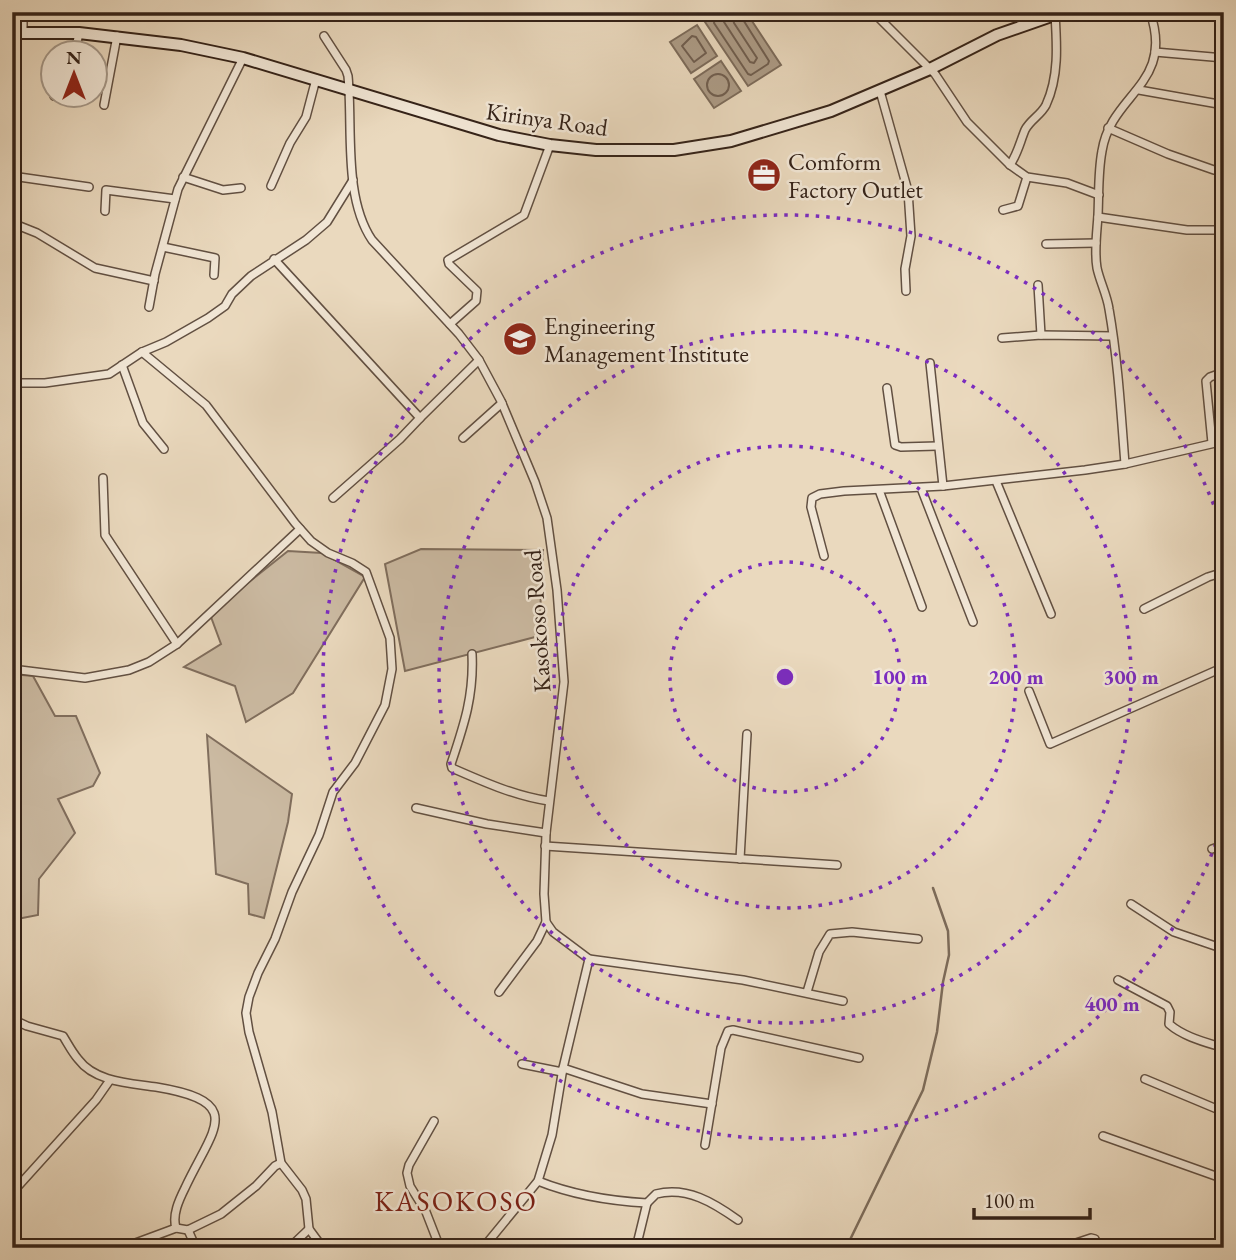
<svg xmlns="http://www.w3.org/2000/svg" width="1236" height="1260" viewBox="0 0 1236 1260" font-family="'EB Garamond',serif">
  <style>
    .green { fill: #cbbaa2; stroke: #806e5d; stroke-width: 2 }
    .water { fill: #ac9b86; stroke: #7c6b5a; stroke-width: 2 }
    .lines { fill: none; stroke-linecap: round; stroke-linejoin: round }
    .shore { stroke: #705e4f; stroke-width: 2 }
    .stream { stroke: #7c6b5a; stroke-width: 2.5 }
    .minor-casing { stroke: #625042; stroke-width: 10 }
    .secondary-casing { stroke: #342218; stroke-width: 14 }
    .minor { stroke: #f1e6d5; stroke-width: 7 }
    .secondary { stroke: #f1e6d5; stroke-width: 10 }
    .rail { stroke: #342218; stroke-width: 2.5; stroke-dasharray: 12 12; stroke-linecap: butt }
    .ring { fill: none; stroke: #7b2cbf; stroke-width: 3.5; stroke-dasharray: 3.5 7 }
    .labels { text-anchor: middle; dominant-baseline: central; stroke-width: 5; stroke-linejoin: round; paint-order: stroke }
    .street-label { font-size: 24px; fill: #342218; stroke: #f1e6d5 }
    .poi-label { font-size: 24px; fill: #342218; stroke: #f1e6d5; text-anchor: start }
    .quarter-label { font-size: 28px; letter-spacing: 2px; fill: #7a1f14; stroke: #f1e6d5 }
    .centre { fill: #7b2cbf; stroke: #f1e6d5; stroke-width: 3.5 }
    .ring-label { font-size: 21px; text-anchor: middle; font-weight: bold; fill: #7b2cbf; stroke: #f1e6d5; stroke-width: 5; stroke-linejoin: round; paint-order: stroke }
  </style>
  <rect width="100%" height="100%" fill="#ead9be"/>
  <filter id="stains"><feTurbulence type="fractalNoise" baseFrequency=".00286" numOctaves="4"/><feColorMatrix values="0 0 0 0 .2 0 0 0 0 .09 0 0 0 0 .02 0 0 0 .5 -.17"/></filter>
  <radialGradient id="worn" r=".72"><stop offset=".6" stop-color="#630" stop-opacity="0"/><stop offset="1" stop-color="#630" stop-opacity=".3"/></radialGradient>
  <g class="green">
    <polygon points="421,549 543,550 539,636 405,671 385,564"/>
    <polygon points="288,551 322,553 365,577 293,693 246,722 235,686 184,667 221,644 211,617 230,597"/>
    <polygon points="12,674 33,676 55,716 76,716 100,773 93,786 58,799 75,833 39,879 38,915 12,920"/>
    <polygon points="207,735 292,794 288,822 264,918 249,914 248,884 216,874"/>
  </g>
  <g class="water">
    <polygon points="713,12 746,12 781,65 748,86 703,19"/>
    <polygon points="697,25 717,56 691,73 670,42"/>
    <polygon points="721,61 741,91 714,108 694,79"/>
  </g>
  <g class="lines">
    <g class="shore">
      <polyline points="716,12 714,23 748,74 751,75 768,64 769,61 742,18 741,12"/>
      <polyline points="725,12 724,22 750,62 754,63 757,58 734,23 732,12"/>
      <polygon points="692,36 696,37 706,53 694,62 682,46"/>
      <circle cx="718" cy="85" r="11"/>
    </g>
    <polyline class="stream" points="846,1248 923,1090 937,1032 943,982 949,955 948,931 933,888"/>
    <g class="minor-casing">
      <g id="minor">
        <polyline points="873,12 935,74 967,122 1010,165 1027,177 1067,183 1099,195"/>
        <polyline points="23,33 23,12"/>
        <path d="M 324,36 L 346,70 L 348,76 C 353,127 343,197 372,240 L 459,334 L 479,360 L 501,401 L 535,482 L 547,518 L 557,590 L 564,682 L 546,833 L 544,894 L 546,922 L 553,932 L 589,959 L 563,1068 L 552,1135 L 538,1181 L 483,1248"/>
        <polyline points="75,52 79,33"/>
        <polyline points="1155,52 1224,58"/>
        <polyline points="12,66 14,33"/>
        <polyline points="1139,90 1224,105"/>
        <polyline points="880,91 908,191 911,236 905,269 906,291"/>
        <polyline points="54,96 55,94"/>
        <polyline points="104,105 117,36"/>
        <polyline points="1108,128 1168,154 1214,170"/>
        <path d="M 1010,165 C 1018,153 1020,142 1025,130 C 1030,120 1041,115 1046,105 C 1059,77 1057,45 1055,14"/>
        <polyline points="12,176 89,187"/>
        <polyline points="183,177 223,190 241,188"/>
        <polyline points="271,186 290,143 306,117 316,79"/>
        <polyline points="1003,210 1018,206 1027,177"/>
        <polyline points="105,211 106,190 175,199"/>
        <polyline points="1098,217 1187,230 1224,230"/>
        <polyline points="12,223 37,233 95,268 154,281"/>
        <polyline points="1046,244 1096,243"/>
        <polyline points="163,247 215,258 214,275"/>
        <polyline points="274,259 420,418 400,439 333,498"/>
        <polyline points="1038,285 1041,335"/>
        <polyline points="149,307 155,274 178,189 243,58"/>
        <polyline points="450,324 476,301 477,291 449,264 448,260 524,215 550,145"/>
        <polyline points="1002,338 1041,335 1112,336"/>
        <polyline points="142,352 206,405 295,523 311,541 328,553 352,563 366,572 390,638 392,669 385,705 355,763 333,792 319,835 292,892 275,939 258,973 249,997 246,1013 249,1032 272,1112 281,1163 302,1190 306,1199 309,1229 323,1248"/>
        <polyline points="930,363 943,486"/>
        <polyline points="122,365 143,423 164,449"/>
        <polyline points="12,383 45,383 109,374 142,352 166,342 208,318 225,306 232,294 251,276 306,240 327,222 353,180"/>
        <polyline points="887,388 895,445 901,447 937,446"/>
        <polyline points="420,418 479,360"/>
        <polyline points="463,438 502,403"/>
        <polyline points="1212,443 1206,381 1210,377 1224,372"/>
        <path d="M 1125,464 C 1121,413 1118,360 1109,309 C 1107,295 1100,282 1097,268 C 1094,251 1097,232 1098,215 C 1099,193 1098,172 1102,151 C 1111,93 1175,85 1150,12"/>
        <polyline points="103,478 105,535 177,644"/>
        <polyline points="996,481 1051,614"/>
        <polyline points="921,488 973,622"/>
        <polyline points="879,490 922,607"/>
        <polyline points="824,556 811,507 812,498 820,494 844,491 943,486 1085,470 1125,464 1224,441"/>
        <polyline points="1144,609 1208,577 1224,572"/>
        <path d="M 472,654 C 474,696 464,725 451,764 L 452,768 C 484,782 515,796 549,801"/>
        <polyline points="12,669 85,678 129,670 149,662 177,644 300,529"/>
        <polyline points="1029,691 1050,744 1224,667"/>
        <polyline points="416,808 487,824 546,833"/>
        <polyline points="545,846 837,865"/>
        <polyline points="1212,849 1224,845"/>
        <polyline points="740,859 747,734"/>
        <polyline points="1131,904 1174,932 1224,949"/>
        <polyline points="589,959 743,980 843,1001"/>
        <path d="M 1118,980 L 1167,1006 L 1170,1012 L 1169,1024 C 1184,1037 1205,1042 1224,1048"/>
        <polyline points="499,992 537,941 546,922"/>
        <polyline points="807,992 819,952 830,934 852,932 918,939"/>
        <path d="M 12,1019 L 27,1026 L 63,1036 C 68,1044 72,1052 78,1059 C 95,1082 129,1083 156,1087 C 247,1102 213,1128 185,1188 C 179,1200 172,1215 176,1228"/>
        <polyline points="522,1064 562,1072"/>
        <polyline points="563,1068 642,1094 712,1104"/>
        <polyline points="1145,1079 1224,1112"/>
        <polyline points="434,1121 409,1165 407,1173 410,1186 426,1212 440,1248"/>
        <polyline points="1103,1136 1224,1179"/>
        <polyline points="705,1145 721,1048 728,1031 733,1030 859,1058"/>
        <path d="M 538,1181 C 573,1195 610,1201 647,1203 L 656,1194 C 687,1186 714,1203 738,1220"/>
        <polyline points="12,1193 96,1100 110,1080"/>
        <polyline points="188,1230 196,1248"/>
        <polyline points="122,1248 176,1228 188,1230 221,1214 256,1186 275,1166 281,1163"/>
        <polyline points="289,1248 309,1229"/>
        <polyline points="636,1248 647,1203"/>
        <polyline points="1061,1248 1091,1238 1095,1239 1098,1248"/>
        <polyline points="1218,1248 1224,1220"/>
      </g>
    </g>
    <g class="secondary-casing">
      <polyline id="secondary" points="12,33 79,33 181,45 243,58 499,135 550,145 596,150 674,150 731,141 831,111 930,69 997,35 1063,12"/>
    </g>
    <use href="#minor" class="minor"/>
    <use href="#secondary" class="secondary"/>
    <polyline class="rail" points="324,12 334,12"/>
  </g>
  <g class="ring">
    <circle cx="785" cy="677" r="115"/>
    <circle cx="785" cy="677" r="231"/>
    <circle cx="785" cy="677" r="346"/>
    <path d="M1223 824A462 462 0 1 1 1223 530"/>
  </g>
  <defs>
    <g id="office-disc" transform="scale(1.75)"><circle r="9.5" fill="#8f2418" stroke="#f1e6d5"/><path d="M-6-3h4V-5.5h4V-3h4V5H-6ZM-1-4.5V-3h2v-1.5ZM-6 0V1H6V0Z" fill="#fff"/></g>
    <g id="school-disc" transform="scale(1.75)"><circle r="9.5" fill="#8f2418" stroke="#f1e6d5"/><path d="M0-5L7-2L0 1L-7-2ZM-4 1L0 2.5L4 1V4Q0 6-4 4Z" fill="#fff"/></g>
  </defs>
  <g fill-rule="evenodd">
    <use href="#office-disc" x="764" y="175"/>
    <use href="#school-disc" x="520" y="339"/>
  </g>
  <g class="labels">
    <g class="street-label">
      <text transform="translate(547 119) rotate(8)">Kirinya Road</text>
      <text transform="translate(537 621) rotate(-94)">Kasokoso Road</text>
    </g>
    <g class="poi-label">
      <text x="788" y="161">Comform<tspan x="788" dy="28">Factory Outlet</tspan></text>
      <text x="544" y="325">Engineering<tspan x="544" dy="28">Management Institute</tspan></text>
    </g>
    <g class="quarter-label">
      <text x="456" y="1201">KASOKOSO</text>
    </g>
  </g>
  <circle cx="785" cy="677" r="10" class="centre"/>
  <g class="ring-label">
    <text x="900" y="684">100 m</text>
    <text x="1016" y="684">200 m</text>
    <text x="1131" y="684">300 m</text>
    <text x="1112" y="1011">400 m</text>
  </g>
  <rect width="1236" height="1260" fill="none" stroke="#ead9be" stroke-width="42"/>
  <rect x="14" y="14" width="1208" height="1232" fill="none" stroke="#342218" stroke-width="3.5"/>
  <rect x="21" y="21" width="1194" height="1218" fill="none" stroke="#342218" stroke-width="2"/>
  <g transform="translate(74 74)"><circle r="33" fill="#f1e6d5" stroke="#a59889" stroke-width="2"/>
  <path d="M0-5L12 26L0 18L-12 26Z" fill="#8f2418"/>
  <text y="-10" font-size="19" font-weight="bold" text-anchor="middle" fill="#342218">N</text>
  </g>
  <path d="M974 1208v10h116v-10" fill="none" stroke="#342218" stroke-width="3.5"/>
  <text x="984" y="1208" font-size="21" fill="#342218" stroke="#f1e6d5" stroke-width="5" paint-order="stroke">100 m</text>
  <rect width="100%" height="100%" filter="url(#stains)"/>
  <rect width="100%" height="100%" fill="url(#worn)"/>
</svg>
